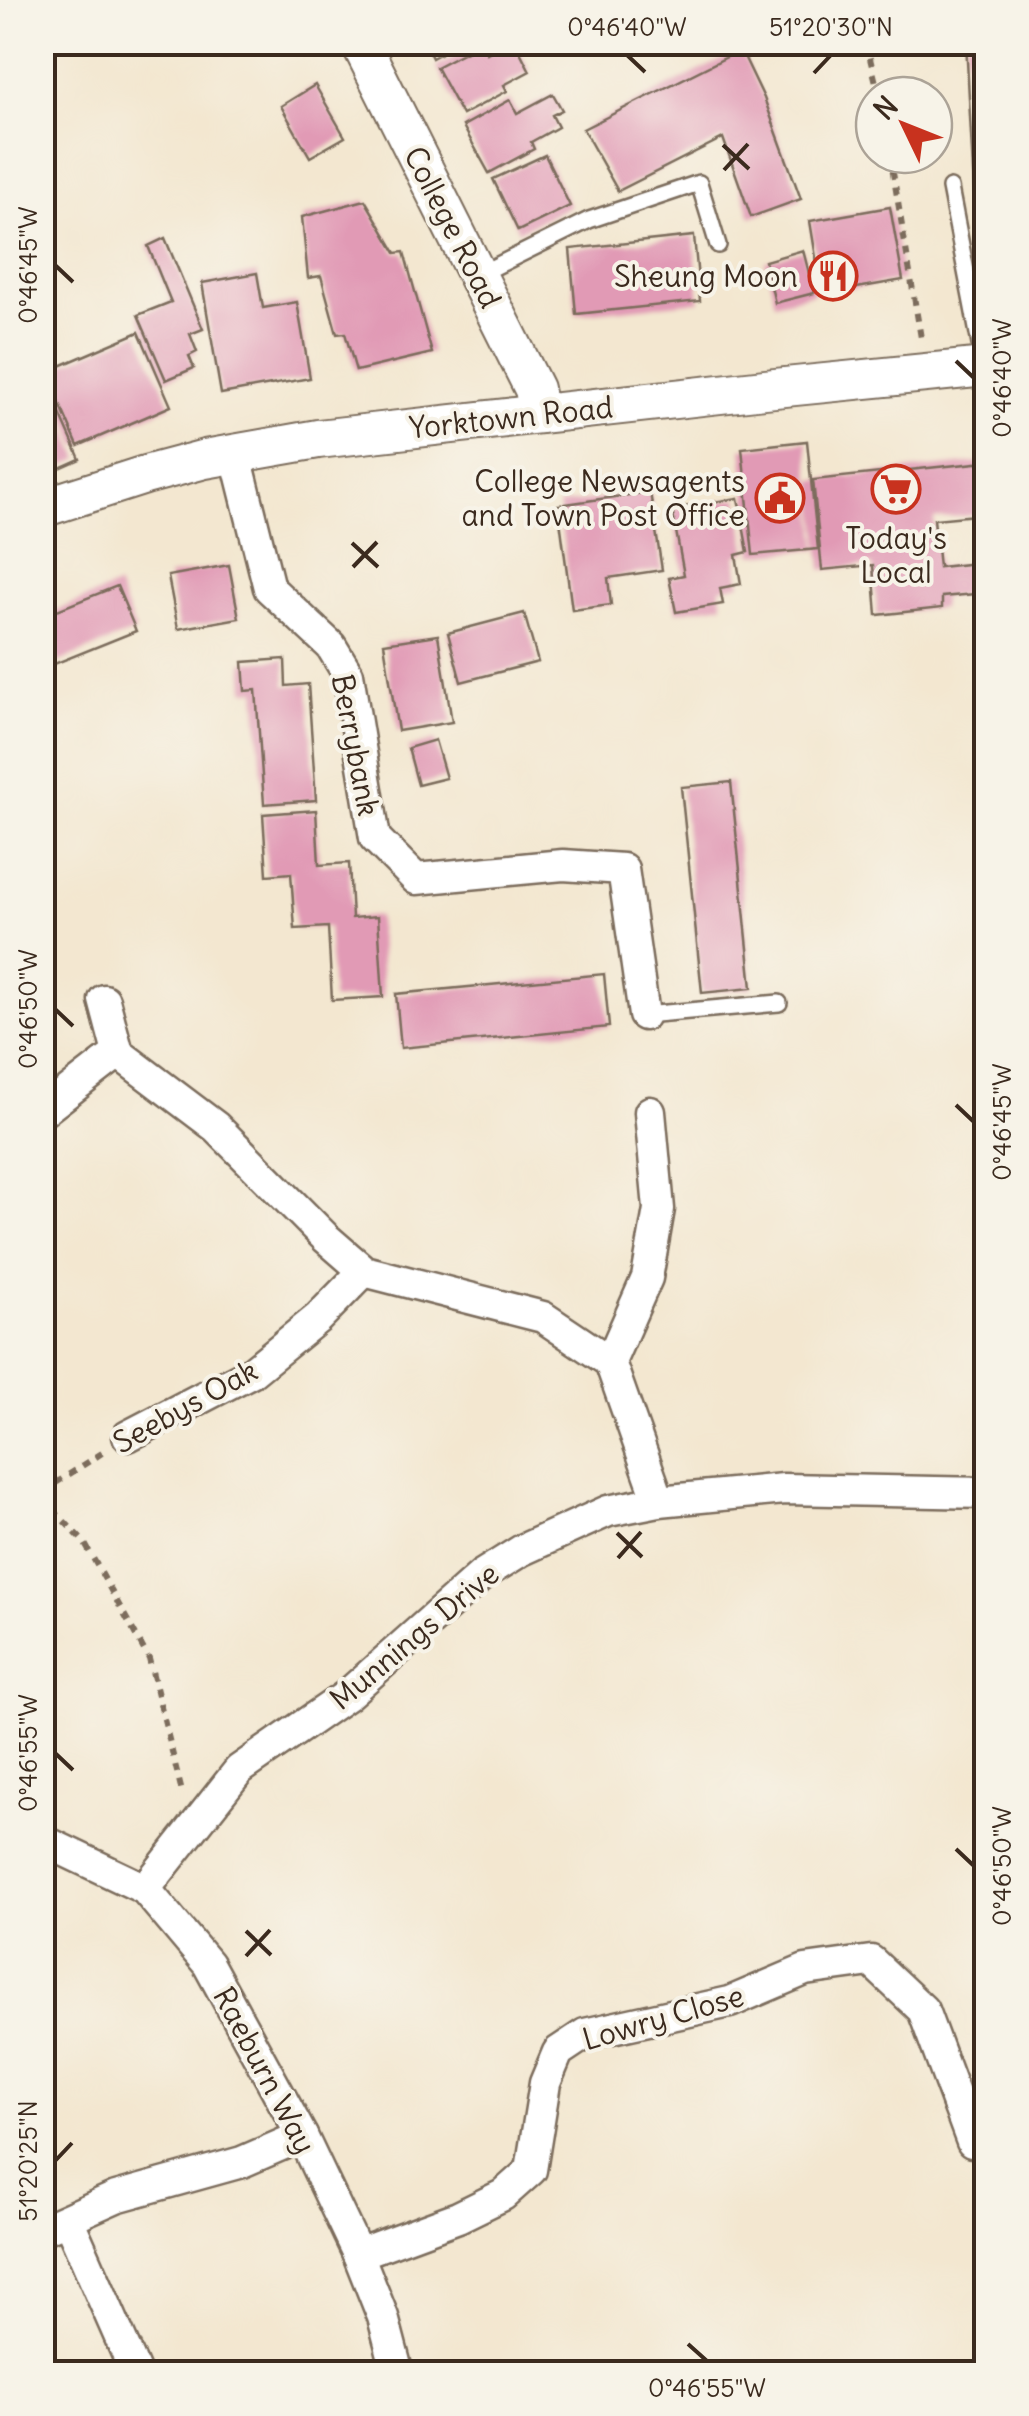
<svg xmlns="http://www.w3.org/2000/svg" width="1029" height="2416" viewBox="0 0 1029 2416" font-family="Delius,sans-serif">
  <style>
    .building { fill: #e19ab5 }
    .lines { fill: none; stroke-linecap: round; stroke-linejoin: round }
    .service-casing { stroke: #7b6c5c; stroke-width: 20 }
    .minor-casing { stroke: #7b6c5c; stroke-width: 35 }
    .tertiary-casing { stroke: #7b6c5c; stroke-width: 42 }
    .path { stroke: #7b6c5c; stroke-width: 6; stroke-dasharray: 8 8; stroke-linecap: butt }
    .service { stroke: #fff; stroke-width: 15 }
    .minor { stroke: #fff; stroke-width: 30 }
    .tertiary { stroke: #fff; stroke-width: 38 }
    .ticks { fill: none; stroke: #3b2a1e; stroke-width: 4 }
    .labels { text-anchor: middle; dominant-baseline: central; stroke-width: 8; stroke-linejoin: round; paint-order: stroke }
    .street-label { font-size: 30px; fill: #3b2a1e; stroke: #f7f3e8 }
    .poi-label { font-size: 30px; fill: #3b2a1e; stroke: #f7f3e8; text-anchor: end }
    .neatline { fill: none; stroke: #3b2a1e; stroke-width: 4 }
    .ticks-label { font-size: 25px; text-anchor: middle; fill: #3b2a1e }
  </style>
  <rect width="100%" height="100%" fill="#f7f3e8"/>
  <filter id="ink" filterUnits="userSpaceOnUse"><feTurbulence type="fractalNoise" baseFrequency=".01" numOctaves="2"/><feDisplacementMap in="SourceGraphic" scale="20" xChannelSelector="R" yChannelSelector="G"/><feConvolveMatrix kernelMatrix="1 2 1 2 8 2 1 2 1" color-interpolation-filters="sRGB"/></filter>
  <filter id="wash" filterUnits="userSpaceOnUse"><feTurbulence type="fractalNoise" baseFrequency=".0048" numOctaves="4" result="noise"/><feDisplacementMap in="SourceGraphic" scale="40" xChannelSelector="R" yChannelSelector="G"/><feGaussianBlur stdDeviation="2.25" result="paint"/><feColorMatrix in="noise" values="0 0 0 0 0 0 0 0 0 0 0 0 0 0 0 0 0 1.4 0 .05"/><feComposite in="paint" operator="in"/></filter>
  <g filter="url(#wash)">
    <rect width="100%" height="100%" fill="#f3e7d0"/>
    <g id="blocks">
      <g class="building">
        <polygon points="221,42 252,42 228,55"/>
        <polygon points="424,42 461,42 432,58"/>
        <polygon points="508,42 515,42 530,71 504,85 507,91 462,115 436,67 482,43 487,53"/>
        <polygon points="966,42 986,42 986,302 980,302"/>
        <polygon points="741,50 764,98 801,199 751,217 723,138 618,191 583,129"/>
        <polygon points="315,85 345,137 310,157 281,106"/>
        <polygon points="553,94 562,110 552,115 558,127 531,142 534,149 489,173 463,126 510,100 517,113"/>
        <polygon points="545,155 570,206 518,231 493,179"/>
        <polygon points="365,200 396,253 404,252 432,353 356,371 345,333 337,334 321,276 308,278 302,217"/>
        <polygon points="890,207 903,280 822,294 810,221"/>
        <polygon points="694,236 700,301 576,314 570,249"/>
        <polygon points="165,238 203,329 190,334 197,352 189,356 194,368 166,380 138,315 171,302 148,246"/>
        <polygon points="803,250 814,293 775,303 765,261"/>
        <polygon points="257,273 263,308 297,302 310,378 221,394 202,283"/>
        <polygon points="139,332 171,406 78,446 46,372"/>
        <polygon points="42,373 80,459 53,471 42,446"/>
        <polygon points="807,441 818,549 753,555 742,448"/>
        <polygon points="986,462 986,514 934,519 939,567 986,562 986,593 942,597 942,608 877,615 873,565 822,570 813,480"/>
        <polygon points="650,492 662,570 608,578 611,605 572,610 558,505"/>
        <polygon points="738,498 748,552 736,555 741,584 720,588 723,604 676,612 669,578 684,575 672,509"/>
        <polygon points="229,565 239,618 178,629 168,576"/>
        <polygon points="117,586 136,631 42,669 42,616"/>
        <polygon points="524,613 538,662 461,682 448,633"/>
        <polygon points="438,635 452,722 398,731 384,643"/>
        <polygon points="285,659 286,686 308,684 316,800 264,804 256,690 245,691 243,662"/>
        <polygon points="435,740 446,778 418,785 408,748"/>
        <polygon points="731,782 752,988 702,993 681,787"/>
        <polygon points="316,810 319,865 349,863 352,918 378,916 383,997 332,1000 328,927 295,929 291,873 267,875 263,814"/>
        <polygon points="604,974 609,1027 401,1048 396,994"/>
      </g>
    </g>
  </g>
  <g filter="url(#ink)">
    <use href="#blocks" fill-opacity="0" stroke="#7b6c5c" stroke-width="2.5"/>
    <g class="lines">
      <g class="service-casing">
        <g id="service">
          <polyline points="950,188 984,365"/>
          <polyline points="478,275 589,220 699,183 718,245"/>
          <polyline points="644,1015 779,1003"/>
        </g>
      </g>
      <g class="minor-casing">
        <g id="minor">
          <polyline points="235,452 269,588 331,646 348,674 375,838 416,879 563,865 623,869 644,1015"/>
          <polyline points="104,1000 118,1053 216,1127 326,1238 364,1271 543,1317 610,1362 659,1501"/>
          <polyline points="42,1112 118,1053"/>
          <polyline points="610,1362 647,1278 659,1209 650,1112"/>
          <polyline points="128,1436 253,1371 318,1318 364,1271"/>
          <polyline points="42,1840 145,1889 208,1964 302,2136 358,2254 383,2317 398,2374"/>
          <polyline points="145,1889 239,1770 347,1695 482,1575 522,1550 608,1511 659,1501 784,1489 986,1493"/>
          <polyline points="68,2219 136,2374"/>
          <polyline points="42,2230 116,2197 242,2162 302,2136"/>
          <polyline points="358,2254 458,2217 503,2195 531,2170 545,2083 558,2052 585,2034 730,2002 805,1970 871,1961 923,2010 972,2142"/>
        </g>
      </g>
      <g class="tertiary-casing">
        <g id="tertiary">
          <polyline points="360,42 534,389 539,414"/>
          <polyline points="42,508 145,475 205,459 318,439 765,389 986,367"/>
        </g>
      </g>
      <g class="path">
        <polyline points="866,42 879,95"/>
        <polyline points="890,155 921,338"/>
        <polyline points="42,1492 102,1453"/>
        <polyline points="42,1498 84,1542 149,1659 182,1792"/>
      </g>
      <use href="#service" class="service"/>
      <use href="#minor" class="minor"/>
      <use href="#tertiary" class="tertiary"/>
    </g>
  </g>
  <path class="ticks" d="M 627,55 L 645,72M 814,73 L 831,55M 723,145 L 749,169M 724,170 L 748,144M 55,265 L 73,282M 956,361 L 974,378M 352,543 L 378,567M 353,567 L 377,542M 55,1009 L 73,1026M 956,1105 L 974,1122M 617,1533 L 642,1557M 618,1558 L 641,1532M 55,1753 L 73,1770M 956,1849 L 974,1866M 246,1931 L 271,1955M 246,1956 L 270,1930M 55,2161 L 72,2143M 688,2344 L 707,2361"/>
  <defs>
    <g id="restaurant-ring" transform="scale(2.5)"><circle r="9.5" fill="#f7f3e8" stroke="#c8321e" stroke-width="1.5"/><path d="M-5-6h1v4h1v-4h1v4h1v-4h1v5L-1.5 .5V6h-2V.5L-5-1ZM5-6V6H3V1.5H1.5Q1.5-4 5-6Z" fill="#c8321e"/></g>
    <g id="supermarket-ring" transform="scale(2.5)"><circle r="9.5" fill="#f7f3e8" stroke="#c8321e" stroke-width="1.5"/><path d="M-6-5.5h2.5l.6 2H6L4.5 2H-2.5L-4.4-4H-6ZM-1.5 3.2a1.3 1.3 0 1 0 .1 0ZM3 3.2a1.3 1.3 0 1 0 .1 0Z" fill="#c8321e"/></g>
    <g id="civic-ring" transform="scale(2.5)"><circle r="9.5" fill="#f7f3e8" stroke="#c8321e" stroke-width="1.5"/><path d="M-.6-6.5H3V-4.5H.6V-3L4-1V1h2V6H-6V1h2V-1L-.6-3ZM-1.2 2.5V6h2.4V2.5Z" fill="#c8321e"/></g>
  </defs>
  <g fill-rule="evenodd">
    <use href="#restaurant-ring" x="833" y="276"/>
    <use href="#supermarket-ring" x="896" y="489"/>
    <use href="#civic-ring" x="780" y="498"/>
  </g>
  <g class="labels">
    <g class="street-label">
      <text transform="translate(453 227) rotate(63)">College Road</text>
      <text transform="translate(511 417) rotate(-6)">Yorktown Road</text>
      <text transform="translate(356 745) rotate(79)">Berrybank</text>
      <text transform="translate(185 1406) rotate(-29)">Seebys Oak</text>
      <text transform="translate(414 1636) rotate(-40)">Munnings Drive</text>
      <text transform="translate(663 2017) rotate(-16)">Lowry Close</text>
      <text transform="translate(265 2070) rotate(62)">Raeburn Way</text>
    </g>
    <g class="poi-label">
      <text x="798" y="276">Sheung Moon</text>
      <text x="745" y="481">College Newsagents<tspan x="745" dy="34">and Town Post Office</tspan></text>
      <text x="896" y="538" text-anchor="middle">Today's<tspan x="896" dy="34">Local</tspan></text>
    </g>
  </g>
  <rect width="1029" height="2416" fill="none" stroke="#f7f3e8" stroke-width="110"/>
  <g transform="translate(904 125) rotate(313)"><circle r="48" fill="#f7f3e8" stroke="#aca397" stroke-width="2.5"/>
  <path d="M0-8L18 38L0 25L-18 38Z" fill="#c8321e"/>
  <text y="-15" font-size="28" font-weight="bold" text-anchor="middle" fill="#3b2a1e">N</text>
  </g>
  <rect x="55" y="55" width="919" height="2306" class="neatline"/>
  <g class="ticks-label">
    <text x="627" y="36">0°46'40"W</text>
    <text x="831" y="36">51°20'30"N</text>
    <text transform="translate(28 265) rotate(-90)" y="9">0°46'45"W</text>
    <text transform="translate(1002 378) rotate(-90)" y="9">0°46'40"W</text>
    <text transform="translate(28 1009) rotate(-90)" y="9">0°46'50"W</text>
    <text transform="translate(1002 1122) rotate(-90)" y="9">0°46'45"W</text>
    <text transform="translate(28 1753) rotate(-90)" y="9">0°46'55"W</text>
    <text transform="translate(1002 1866) rotate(-90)" y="9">0°46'50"W</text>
    <text transform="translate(28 2161) rotate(-90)" y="9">51°20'25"N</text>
    <text x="707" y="2397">0°46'55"W</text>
  </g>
</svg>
